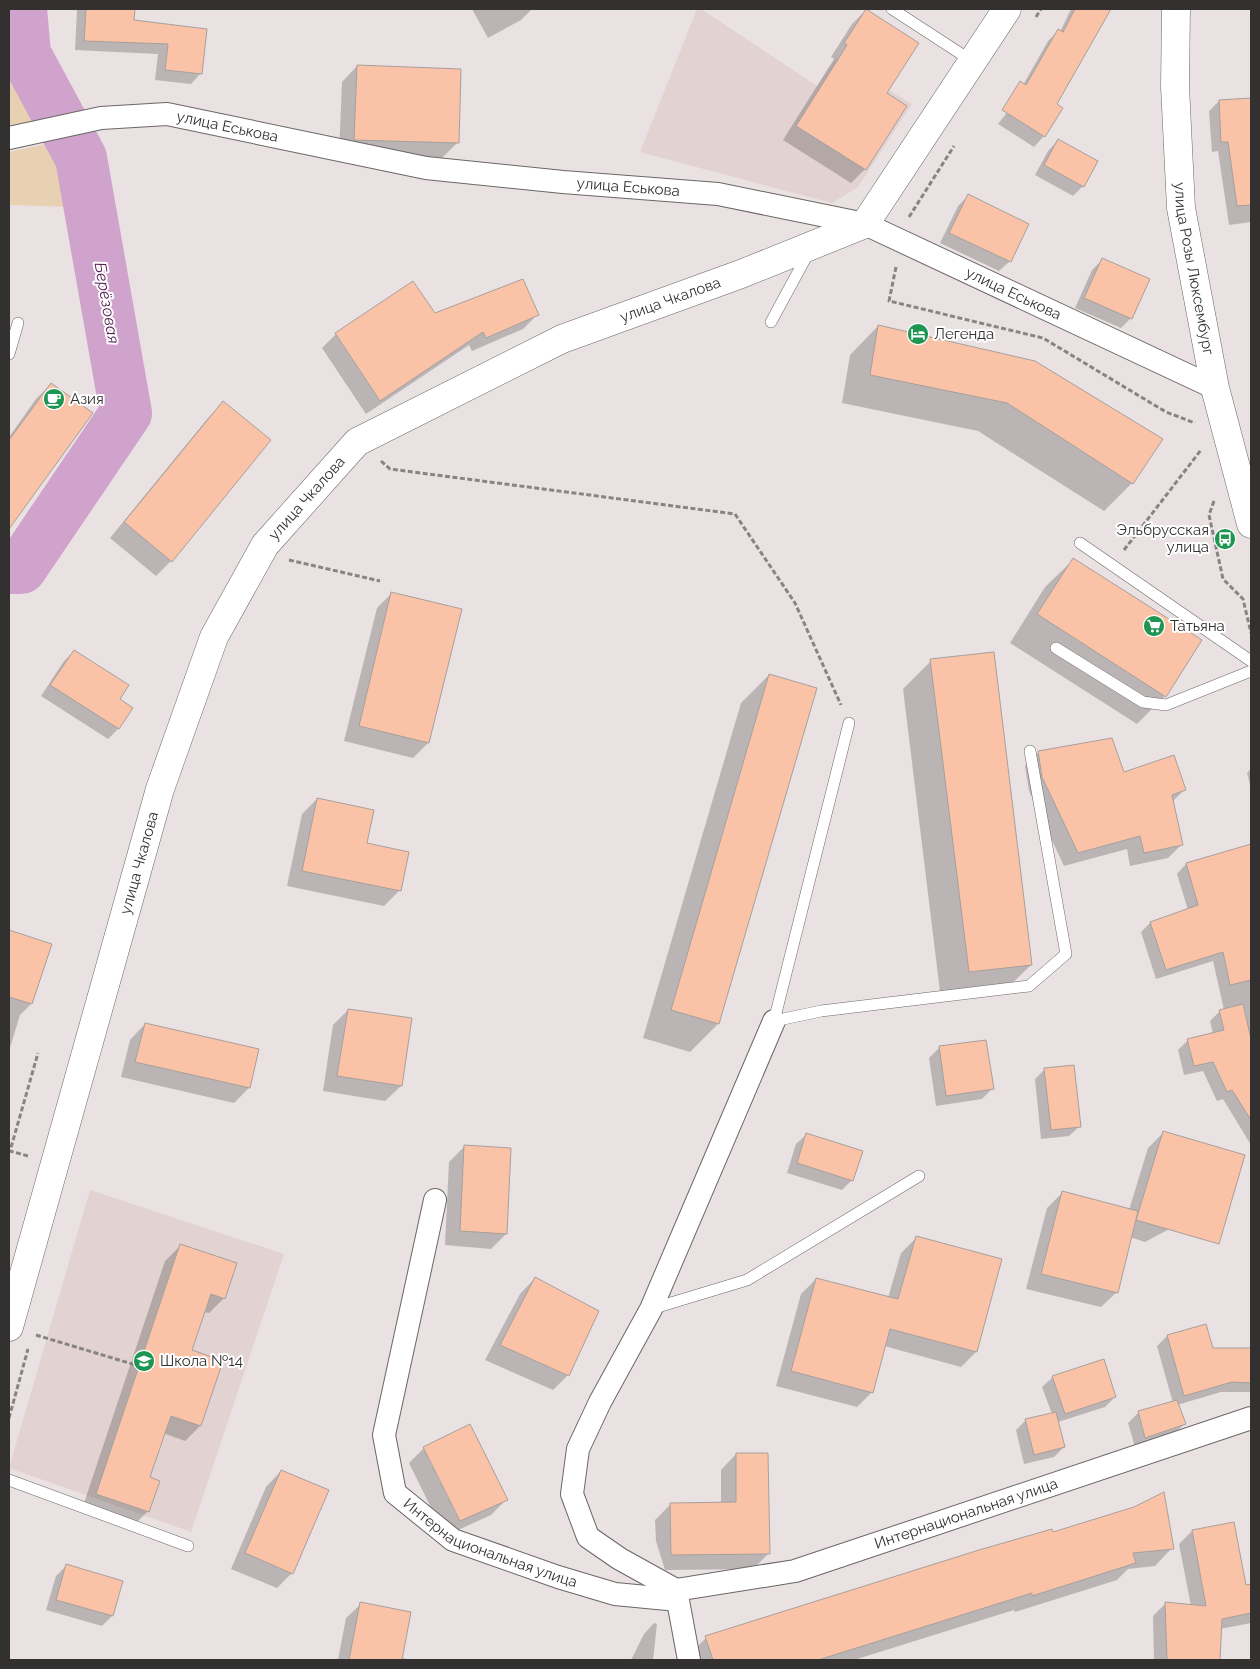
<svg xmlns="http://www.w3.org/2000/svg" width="1260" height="1669" viewBox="0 0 1260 1669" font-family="Raleway,sans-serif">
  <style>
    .built { fill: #e2d2d1 }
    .green { fill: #e8d0b3 }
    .shadow { fill: #0003 }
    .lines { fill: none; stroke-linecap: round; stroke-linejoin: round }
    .river { stroke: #cfa3cc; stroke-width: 52 }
    .building { fill: #fac2a7; stroke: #a6a09d }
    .lane-casing { stroke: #6c6666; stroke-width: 12 }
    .street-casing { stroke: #6c6666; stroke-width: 24 }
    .secondary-casing { stroke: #6c6666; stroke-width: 29 }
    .path { stroke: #898484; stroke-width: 3; stroke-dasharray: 5 2.5; stroke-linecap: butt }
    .lane { stroke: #fff; stroke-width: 11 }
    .street { stroke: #fff; stroke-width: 22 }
    .secondary { stroke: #fff; stroke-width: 28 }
    .labels { text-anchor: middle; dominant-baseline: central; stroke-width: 4; stroke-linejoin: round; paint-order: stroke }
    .street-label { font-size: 15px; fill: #333030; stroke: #fff }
    .poi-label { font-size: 15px; fill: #333030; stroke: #fff; text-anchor: start }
    .water-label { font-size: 16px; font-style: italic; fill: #572356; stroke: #fff }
  </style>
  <rect width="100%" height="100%" fill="#eae2e2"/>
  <g class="built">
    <polygon points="697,9 701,9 817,86 836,58 912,104 858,187 832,203 640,152"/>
    <polygon points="90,1190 284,1254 191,1532 9,1468"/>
  </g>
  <g class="green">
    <polygon points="9,9 10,9 14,54 48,121 9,128"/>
    <polygon points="56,142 67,160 75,207 9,205 9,152"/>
  </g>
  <g class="shadow">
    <polygon points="77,9 134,9 133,22 206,30 201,73 191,84 155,80 158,54 75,50"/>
    <polygon points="472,9 531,9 531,10 521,20 488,38"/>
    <polygon points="1071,9 1110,9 1056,105 1062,108 1044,136 1034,147 998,124 1009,110 1048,41 1058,31 1060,32"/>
    <polygon points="866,10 885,93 905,106 865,169 851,183 783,140 834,59 831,57 852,24"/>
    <polygon points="357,66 457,143 442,158 339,154 342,82"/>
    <polygon points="1251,99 1251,222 1229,225 1218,151 1212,152 1209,111 1219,101"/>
    <polygon points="1058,140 1083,186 1073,196 1035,175 1048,151"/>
    <polygon points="968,196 1010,261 999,271 940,243 958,206"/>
    <polygon points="1102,260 1131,318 1121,328 1075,308 1092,270"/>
    <polygon points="413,282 435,315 537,315 523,329 472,351 469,345 366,414 322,348 336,334"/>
    <polygon points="878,326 1034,362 1132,483 1104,511 978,431 842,403 850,355"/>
    <polygon points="51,384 91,413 9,526 9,437 36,399"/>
    <polygon points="223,403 171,561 156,576 110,538 208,418"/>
    <polygon points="1074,559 1165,696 1137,724 1010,643 1045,587"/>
    <polygon points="392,593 428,743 413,758 344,741 377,608"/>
    <polygon points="74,651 118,700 131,708 118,729 108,739 41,696 64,661"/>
    <polygon points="931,661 1031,965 1002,993 941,1000 903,689"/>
    <polygon points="769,675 718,1024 690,1052 643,1038 741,703"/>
    <polygon points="1038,753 1185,789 1172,802 1182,844 1168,858 1130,866 1127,849 1064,866 1029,791 1025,766"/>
    <polygon points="1251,769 1251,789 1247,773"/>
    <polygon points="317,799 366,844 400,890 384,906 287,886 302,814"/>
    <polygon points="1244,847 1251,872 1251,1053 1248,1056 1251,1064 1251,1145 1223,1099 1217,1101 1203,1071 1184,1075 1178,1050 1188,1040 1213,1034 1210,1021 1220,1011 1224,1010 1213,961 1156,979 1141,932 1150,923 1188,910 1177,874 1186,864"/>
    <polygon points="9,932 50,945 31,1004 20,1015 9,1051"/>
    <polygon points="348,1010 401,1086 385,1101 323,1091 333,1025"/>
    <polygon points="145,1024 249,1088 234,1103 121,1077 130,1040"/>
    <polygon points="939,1048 992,1089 982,1099 936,1106 929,1058"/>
    <polygon points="1045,1069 1080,1126 1069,1136 1041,1139 1035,1079"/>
    <polygon points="1163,1133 1218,1203 1145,1242 1130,1237 1117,1292 1101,1307 1026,1289 1047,1208 1062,1193 1129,1210 1148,1148"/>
    <polygon points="807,1134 852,1180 842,1190 787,1173 796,1144"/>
    <polygon points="464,1147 506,1234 491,1249 445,1245 449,1162"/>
    <polygon points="916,1238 976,1352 961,1367 884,1346 872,1392 857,1407 776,1386 801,1294 816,1279 888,1298 901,1253"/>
    <polygon points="180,1246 224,1298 209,1313 204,1312 190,1351 200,1426 185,1441 163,1433 148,1478 148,1511 133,1526 82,1509 165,1261"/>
    <polygon points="535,1278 568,1375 553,1390 485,1360 520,1294"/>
    <polygon points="1205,1325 1212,1349 1251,1349 1251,1392 1221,1392 1177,1405 1184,1424 1174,1434 1135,1447 1128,1423 1138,1413 1173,1403 1157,1346 1167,1336"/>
    <polygon points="1053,1377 1115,1397 1105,1407 1058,1422 1064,1447 1054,1457 1024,1464 1016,1430 1026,1420 1052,1414 1042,1387"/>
    <polygon points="424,1448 506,1500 491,1515 445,1536 409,1463"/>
    <polygon points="736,1454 768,1554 753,1569 665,1570 656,1541 655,1520 671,1504 721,1504 721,1470"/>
    <polygon points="281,1471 292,1573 277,1588 231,1569 266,1487"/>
    <polygon points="1192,1531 1245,1586 1251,1585 1251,1623 1220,1629 1218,1660 1154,1660 1153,1616 1166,1603 1191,1606 1179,1544"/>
    <polygon points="1052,1534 1172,1548 1155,1566 1128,1569 1117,1580 1015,1612 1014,1610 854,1660 690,1660 689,1655 706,1638"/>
    <polygon points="67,1565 112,1616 102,1626 46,1610 56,1576"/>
    <polygon points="361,1604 401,1658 415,1660 338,1660 346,1618"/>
    <polygon points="654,1623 657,1624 653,1660 631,1660 644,1634"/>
  </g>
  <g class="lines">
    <polyline class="river" points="9,568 21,568 126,413 81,158 25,54 21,9"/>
  </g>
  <g class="building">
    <polygon points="86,9 135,9 134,20 207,29 202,74 165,70 168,44 84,41"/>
    <polygon points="866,9 919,43 887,93 907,106 866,170 796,126 847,45 844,43"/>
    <polygon points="1075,9 1111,9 1057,104 1063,108 1045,137 1002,110 1020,81 1026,85 1058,29 1063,32"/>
    <polygon points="357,65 461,69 459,143 354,140"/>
    <polygon points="1251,98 1251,205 1237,206 1228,142 1221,142 1219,100"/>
    <polygon points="1058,139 1098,161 1084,187 1044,165"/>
    <polygon points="968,194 1029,224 1011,262 949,233"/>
    <polygon points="1102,258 1150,279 1132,319 1084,298"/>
    <polygon points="523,279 539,315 486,338 483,332 380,401 335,333 413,281 435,313"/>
    <polygon points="878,325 1035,361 1163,439 1133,484 1007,403 870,375"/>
    <polygon points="51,383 93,413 9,529 9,440"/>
    <polygon points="223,401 271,440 172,562 124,522"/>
    <polygon points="1073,558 1202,640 1166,697 1037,614"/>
    <polygon points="391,592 462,609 429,743 359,726"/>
    <polygon points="74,650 129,685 120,699 133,708 119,729 50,685"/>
    <polygon points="994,652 1032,965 969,972 930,659"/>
    <polygon points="769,674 817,688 719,1024 671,1010"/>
    <polygon points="1112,738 1124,772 1174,755 1186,790 1172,795 1183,845 1144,853 1140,836 1078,853 1042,777 1038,751"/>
    <polygon points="317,798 374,810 367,843 409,852 401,891 302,871"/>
    <polygon points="1251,844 1251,980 1230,985 1223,952 1166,970 1150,922 1198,905 1186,863"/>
    <polygon points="9,930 52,944 32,1004 9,997"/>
    <polygon points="1243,1004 1251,1039 1251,1120 1232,1090 1227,1092 1213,1062 1194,1066 1187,1039 1224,1030 1219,1010"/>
    <polygon points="348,1009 412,1018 402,1086 337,1076"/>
    <polygon points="145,1023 259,1049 250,1088 135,1062"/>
    <polygon points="986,1040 994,1089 946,1096 939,1046"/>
    <polygon points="1074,1065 1081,1127 1051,1130 1044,1068"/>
    <polygon points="1163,1131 1245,1155 1219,1244 1136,1220"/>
    <polygon points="806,1133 863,1151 853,1181 797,1163"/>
    <polygon points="464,1145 511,1148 507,1234 460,1231"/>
    <polygon points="1062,1191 1138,1211 1118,1293 1041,1274"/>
    <polygon points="916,1236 1002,1259 977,1352 890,1329 873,1393 791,1371 816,1278 898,1299"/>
    <polygon points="180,1244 237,1263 225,1299 211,1294 192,1350 223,1361 201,1426 171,1416 150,1477 160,1481 149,1512 96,1494"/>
    <polygon points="535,1277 599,1311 569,1376 500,1345"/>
    <polygon points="1206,1324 1213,1348 1251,1348 1251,1383 1232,1382 1184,1396 1167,1335"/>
    <polygon points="1104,1359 1116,1397 1065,1414 1052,1376"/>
    <polygon points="1177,1400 1186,1424 1145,1438 1138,1411"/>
    <polygon points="1056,1412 1065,1447 1034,1455 1025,1419"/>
    <polygon points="470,1424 508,1500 460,1521 423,1447"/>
    <polygon points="736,1453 768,1453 770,1554 671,1555 670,1503 736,1502"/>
    <polygon points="281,1470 329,1490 293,1574 245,1553"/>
    <polygon points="1164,1492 1174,1549 1133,1553 1136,1563 1032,1596 1032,1593 818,1660 713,1660 705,1636 979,1550 1052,1529 1053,1532 1134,1507"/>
    <polygon points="1234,1522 1246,1585 1251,1584 1251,1613 1222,1619 1220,1660 1167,1660 1165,1602 1206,1606 1192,1530"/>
    <polygon points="66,1564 123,1581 113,1616 56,1600"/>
    <polygon points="360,1602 411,1612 402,1660 349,1660"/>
  </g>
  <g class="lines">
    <g class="lane-casing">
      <g id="lane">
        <polyline points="892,9 972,61"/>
        <polyline points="771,322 810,250"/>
        <polyline points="9,354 18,323"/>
        <polyline points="1080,543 1251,661"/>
        <polyline points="1056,648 1143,702 1166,705 1251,671"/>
        <polyline points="849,723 774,1021 821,1011 1029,986 1066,954 1030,751"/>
        <polyline points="651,1309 747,1280 919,1176"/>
        <polyline points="9,1480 188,1546"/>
      </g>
    </g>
    <g class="street-casing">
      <g id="street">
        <path id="s1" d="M 9,138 L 101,118 L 167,114 L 426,168 L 563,182 L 718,194 L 865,224 L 1215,388"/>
        <path id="s2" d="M 435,1200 L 384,1435 L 395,1493 L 453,1540 L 558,1577 L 615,1594 L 678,1600"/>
        <polyline points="676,1590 620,1559 588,1537 572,1494 578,1449 600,1402 651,1309 774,1021"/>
        <path id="s3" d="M 676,1590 L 795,1571 L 1251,1418"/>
        <polyline points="676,1590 689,1660"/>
      </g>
    </g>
    <g class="secondary-casing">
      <g id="secondary">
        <path id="s4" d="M 1176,9 L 1175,86 L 1181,208 L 1215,388 L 1251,524"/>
        <path id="s5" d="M 9,1327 L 160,789 L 214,637 L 265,545 L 357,442 L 562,339 L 741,274 L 865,224 L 1007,9"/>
      </g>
    </g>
    <g class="path">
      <polyline points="1036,17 1041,9"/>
      <polyline points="909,217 954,146"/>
      <polyline points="896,267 889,301 1043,338 1166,412 1195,423"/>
      <polyline points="381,461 390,469 735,514 795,603 841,705"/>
      <polyline points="1214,501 1209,515 1223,579 1243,599 1251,633"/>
      <polyline points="1124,550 1201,450"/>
      <polyline points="289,560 380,581"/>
      <polyline points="28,1156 10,1151 38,1053"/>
      <polyline points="36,1335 139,1366"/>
      <polyline points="9,1418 28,1349"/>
    </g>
    <use href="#lane" class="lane"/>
    <use href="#street" class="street"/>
    <use href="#secondary" class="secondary"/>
  </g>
  <defs>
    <g id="hotel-disc" transform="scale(1.125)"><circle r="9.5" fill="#1e9550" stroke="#fff"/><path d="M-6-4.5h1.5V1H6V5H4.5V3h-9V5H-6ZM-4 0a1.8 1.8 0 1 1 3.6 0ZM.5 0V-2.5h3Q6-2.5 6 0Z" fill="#fff"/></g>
    <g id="cafe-disc" transform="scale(1.125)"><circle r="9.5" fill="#1e9550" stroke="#fff"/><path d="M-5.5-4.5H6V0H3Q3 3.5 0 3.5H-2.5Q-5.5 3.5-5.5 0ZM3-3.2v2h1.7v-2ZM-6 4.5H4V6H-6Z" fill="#fff"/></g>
    <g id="bus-disc" transform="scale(1.125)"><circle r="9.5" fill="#1e9550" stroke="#fff"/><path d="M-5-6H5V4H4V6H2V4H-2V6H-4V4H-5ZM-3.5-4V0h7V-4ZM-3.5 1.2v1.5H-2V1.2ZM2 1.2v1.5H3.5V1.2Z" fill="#fff"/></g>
    <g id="supermarket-disc" transform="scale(1.125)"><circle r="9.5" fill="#1e9550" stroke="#fff"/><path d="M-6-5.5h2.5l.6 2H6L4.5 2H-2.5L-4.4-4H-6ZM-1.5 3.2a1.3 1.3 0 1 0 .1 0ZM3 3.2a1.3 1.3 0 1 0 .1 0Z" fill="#fff"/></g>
    <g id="school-disc" transform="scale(1.125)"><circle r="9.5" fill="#1e9550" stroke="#fff"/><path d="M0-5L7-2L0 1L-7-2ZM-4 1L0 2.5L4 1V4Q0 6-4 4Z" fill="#fff"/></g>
  </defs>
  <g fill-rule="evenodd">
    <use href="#hotel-disc" x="918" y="334"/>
    <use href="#cafe-disc" x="54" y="399"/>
    <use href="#bus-disc" x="1225" y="539"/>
    <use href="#supermarket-disc" x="1154" y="626"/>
    <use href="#school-disc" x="144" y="1361"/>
  </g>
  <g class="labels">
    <g class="street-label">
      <text stroke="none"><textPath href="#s1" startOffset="222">улица Еськова</textPath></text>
      <text stroke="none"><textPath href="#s1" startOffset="628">улица Еськова</textPath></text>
      <text stroke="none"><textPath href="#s4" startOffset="261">улица Розы Люксембург</textPath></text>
      <text stroke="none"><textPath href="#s1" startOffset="1032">улица Еськова</textPath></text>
      <text stroke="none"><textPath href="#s5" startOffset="1308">улица Чкалова</textPath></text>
      <text stroke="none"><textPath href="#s5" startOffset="888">улица Чкалова</textPath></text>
      <text stroke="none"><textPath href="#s5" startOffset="482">улица Чкалова</textPath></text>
      <text stroke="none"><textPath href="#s3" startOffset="301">Интернациональная улица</textPath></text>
      <text stroke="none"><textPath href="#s2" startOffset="409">Интернациональная улица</textPath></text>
    </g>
    <g class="poi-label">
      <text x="934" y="334">Легенда</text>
      <text x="70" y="399">Азия</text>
      <text x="1209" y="530" text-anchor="end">Эльбрусская<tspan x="1209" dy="17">улица</tspan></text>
      <text x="1170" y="626">Татьяна</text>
      <text x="160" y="1361">Школа №14</text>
    </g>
    <g class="water-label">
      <text transform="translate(107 303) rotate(80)">Берёзовая</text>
    </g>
  </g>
  <rect width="1260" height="1669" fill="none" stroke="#333030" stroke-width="20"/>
</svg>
